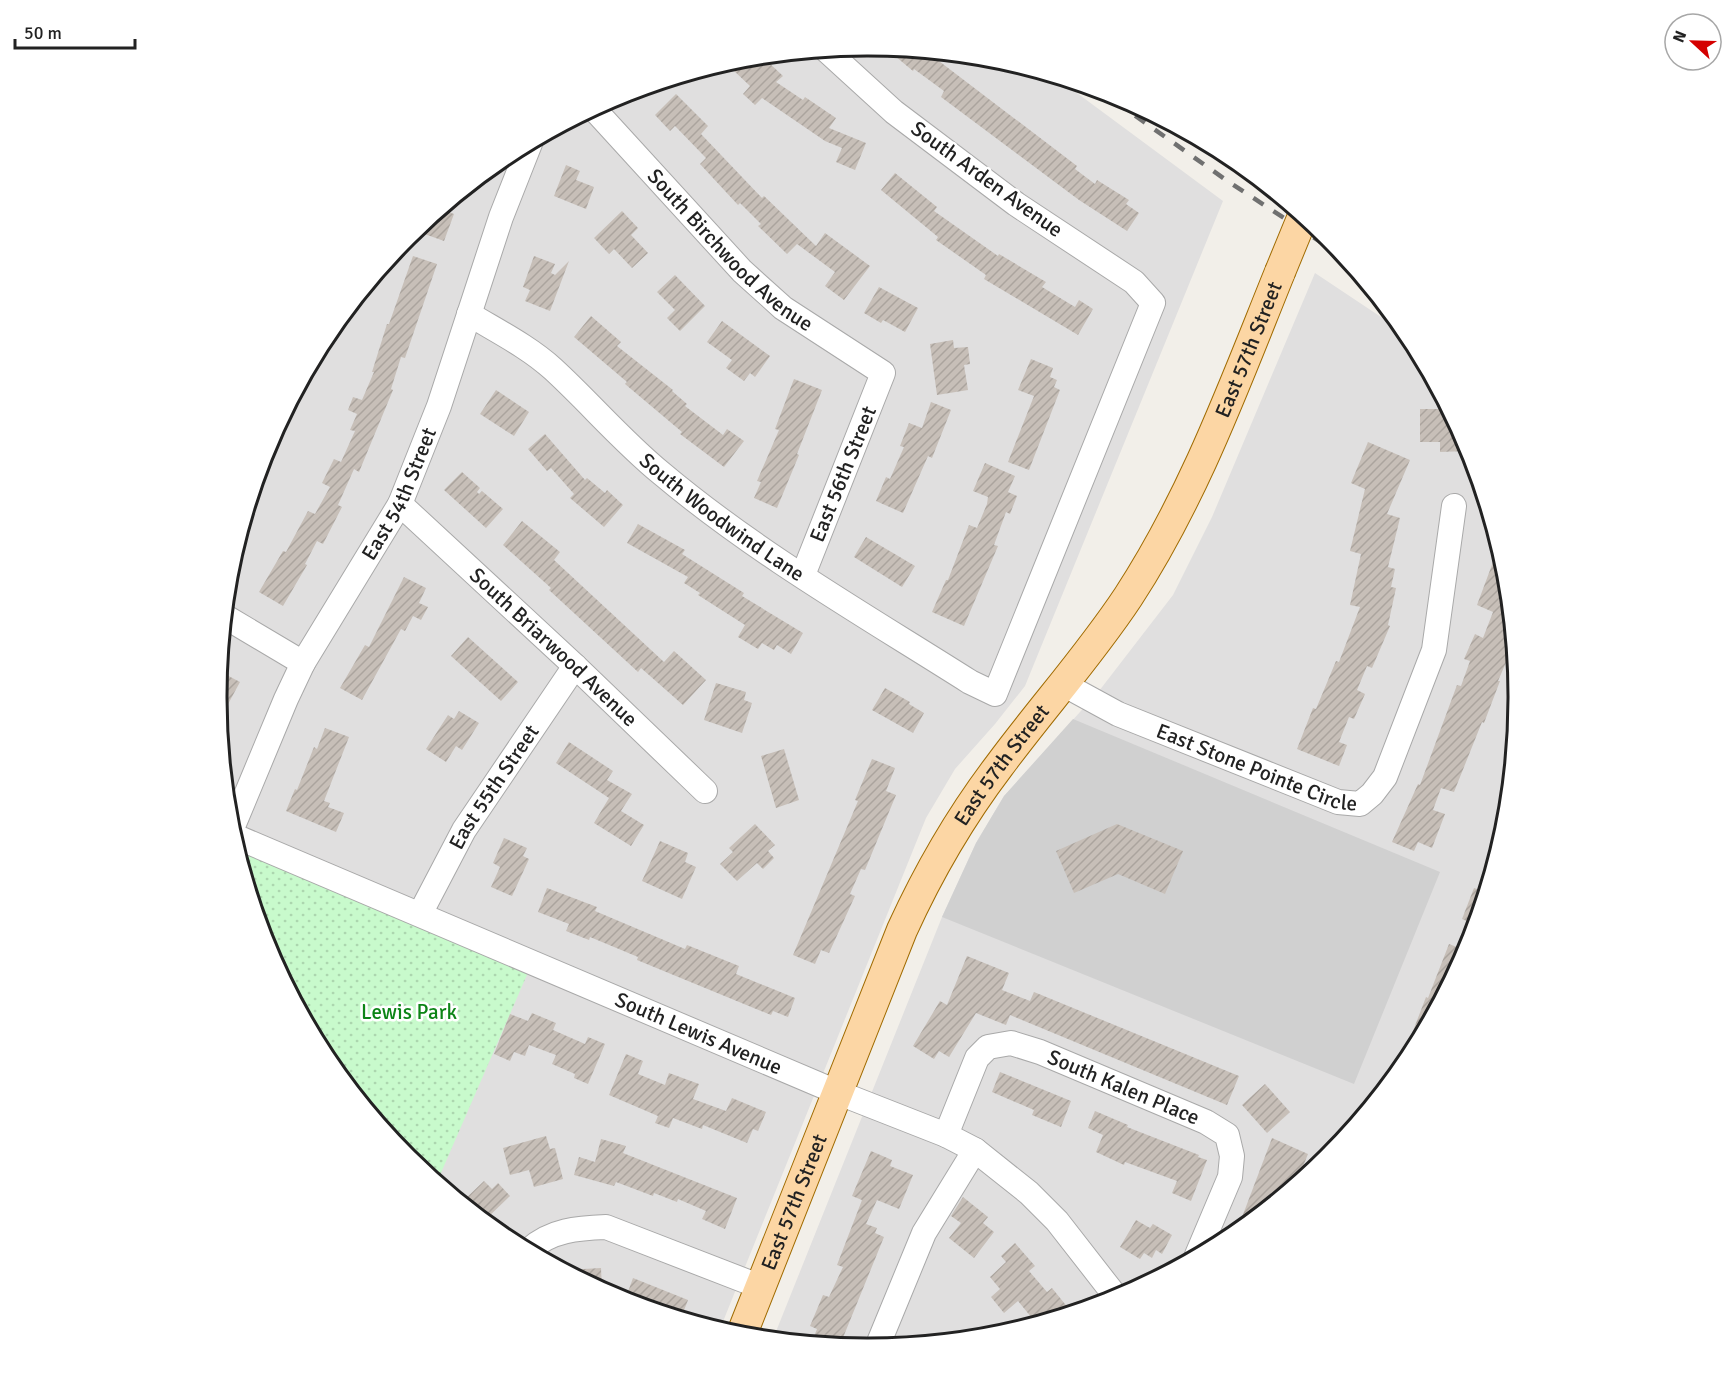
<svg xmlns="http://www.w3.org/2000/svg" width="1735" height="1393" viewBox="0 0 1735 1393" font-family="Signika,sans-serif">
  <style>
    .residential { fill: #e0dfdf }
    .religious { fill: #d0d0d0 }
    .park { fill: url(#park-dots) }
    .building { fill: url(#building-hatch) }
    .lines { fill: none; stroke-linecap: round; stroke-linejoin: round }
    .minor-casing { stroke: #a9a9a9; stroke-width: 26 }
    .major-casing { stroke: #a06b00; stroke-width: 32 }
    .minor { stroke: #fff; stroke-width: 24 }
    .major { stroke: #fcd6a4; stroke-width: 30 }
    .rail { stroke: #707070; stroke-width: 4.5; stroke-dasharray: 12 12; stroke-linecap: butt }
    .major-bridge-casing { stroke: #a06b00; stroke-width: 32; stroke-linecap: butt }
    .major-bridge { stroke: #fcd6a4; stroke-width: 30 }
    .labels { text-anchor: middle; dominant-baseline: central; stroke-width: 5; stroke-linejoin: round; paint-order: stroke }
    .street-label { font-size: 21px; fill: #222; stroke: #fff }
    .park-label { font-size: 21px; fill: #0c8416; stroke: #fff }
    .rim { fill: none; stroke: #222; stroke-width: 3 }
  </style>
  <defs>
    <pattern id="park-dots" width="8" height="8" patternUnits="userSpaceOnUse" patternTransform="scale(1.5)"><rect width="8" height="8" fill="#c8facc"/><path d="M2 2h.1M6 6h.1" fill="none" stroke="#acd6af" stroke-width="1.8" stroke-linecap="round"/></pattern>
    <pattern id="building-hatch" width="6" height="6" patternUnits="userSpaceOnUse" patternTransform="scale(1.5)"><rect width="6" height="6" fill="#c7bfb8"/><path d="M-1 1l2-2M0 6l6-6M5 7l2-2" fill="none" stroke="#aba49e"/></pattern>
  </defs>
  <rect width="100%" height="100%" fill="#f2efe9"/>
  <g class="residential">
    <polygon points="867,45 995,58 1054,76 1223,201 1025,686 995,724 955,769 926,818 720,1329 618,1298 505,1238 407,1157 326,1058 265,945 228,823 216,696 229,569 266,447 326,334 407,236 506,155 619,94 741,57"/>
    <polygon points="1315,273 1411,337 1470,448 1507,570 1519,697 1506,824 1469,946 1409,1059 1328,1157 1229,1238 1116,1299 994,1336 867,1348 773,1339 942,917 976,843 1004,796 1099,691 1173,595 1212,517"/>
  </g>
  <polygon class="religious" points="1073,719 1440,872 1354,1084 942,917 976,843 1004,796"/>
  <polygon class="park" points="232,835 533,961 437,1182 407,1157 326,1058 265,945"/>
  <g class="building">
    <polygon points="901,48 940,52 935,58 1077,166 1075,169 1095,184 1097,180 1129,200 1126,204 1139,213 1127,231 1079,200 941,97 944,91 914,69 913,71 895,56"/>
    <polygon points="753,56 761,64 765,59 783,76 776,82 803,100 805,97 836,118 829,128 866,143 855,170 836,162 842,148 825,141 762,98 755,105 743,94 750,86 732,69 743,57"/>
    <polygon points="676,94 708,126 701,134 762,198 764,196 816,246 825,233 870,266 844,300 825,286 835,272 797,244 787,254 758,226 761,224 740,203 738,205 700,164 706,158 675,126 670,131 655,115"/>
    <polygon points="566,165 580,171 576,180 594,187 586,209 554,196"/>
    <polygon points="895,173 937,207 934,211 998,256 999,254 1046,282 1042,287 1075,307 1079,300 1093,309 1078,335 984,279 986,275 936,240 938,237 881,190"/>
    <polygon points="440,209 454,214 444,241 419,232 422,224"/>
    <polygon points="622,211 638,228 631,235 648,253 632,268 614,249 609,254 594,238"/>
    <polygon points="413,256 437,264 405,358 401,357 391,389 393,390 359,472 354,469 338,505 342,507 323,544 317,541 305,564 307,565 283,606 259,592 283,551 286,552 308,511 315,514 330,487 322,483 334,459 341,462 355,431 350,430 357,414 348,410 353,397 362,400 374,372 372,372 387,324 389,324"/>
    <polygon points="534,256 555,264 551,273 555,275 569,261 550,311 525,301 530,290 523,287"/>
    <polygon points="675,275 705,306 680,331 667,318 675,310 657,292"/>
    <polygon points="879,287 918,308 905,332 883,320 881,323 864,313"/>
    <polygon points="591,316 621,342 617,346 673,390 672,391 687,404 685,406 723,435 727,429 744,441 724,467 680,434 682,432 625,384 627,382 574,337"/>
    <polygon points="722,321 770,356 755,377 750,373 744,381 726,368 732,360 707,342"/>
    <polygon points="953,340 954,348 968,347 970,364 964,365 968,390 937,395 930,344"/>
    <polygon points="1031,359 1053,368 1050,377 1057,380 1054,387 1060,390 1029,470 1008,462 1034,396 1018,390"/>
    <polygon points="794,379 822,390 797,454 799,455 777,508 754,498 761,482 757,481 779,430 775,429"/>
    <polygon points="496,390 529,412 514,436 480,414"/>
    <polygon points="931,402 951,410 932,458 928,456 903,513 876,501 886,477 890,479 904,447 900,446 909,423 922,428"/>
    <polygon points="1420,409 1449,409 1467,444 1468,451 1440,452 1440,442 1420,442"/>
    <polygon points="545,434 585,480 587,478 605,493 607,490 623,505 604,527 570,498 574,494 551,468 547,471 528,449"/>
    <polygon points="1368,442 1410,460 1387,514 1400,518 1388,567 1395,569 1391,587 1396,588 1388,625 1390,626 1372,668 1367,666 1357,690 1365,694 1354,719 1349,717 1339,742 1347,745 1339,766 1297,749 1313,708 1316,709 1336,661 1339,662 1360,607 1350,605 1361,554 1350,551 1365,489 1351,483"/>
    <polygon points="985,463 1015,476 1008,492 1017,496 1010,514 1006,512 994,545 998,546 964,626 932,612 946,580 948,580 969,525 977,528 987,504 988,497 973,491"/>
    <polygon points="462,472 480,488 477,492 479,494 482,491 503,509 486,528 444,490"/>
    <polygon points="522,521 560,552 554,560 664,662 674,651 706,680 683,705 641,668 638,672 549,590 551,588 503,545"/>
    <polygon points="638,524 685,550 682,554 744,593 742,596 803,633 791,654 777,645 774,650 762,643 758,649 738,637 745,625 698,595 700,593 684,583 688,577 627,543"/>
    <polygon points="866,537 915,566 902,587 854,557"/>
    <polygon points="1499,546 1507,570 1514,644 1498,681 1500,681 1484,723 1482,722 1454,792 1441,788 1433,810 1445,814 1432,848 1418,842 1414,851 1392,842 1418,784 1420,785 1457,685 1461,686 1470,661 1464,659 1475,634 1483,638 1493,612 1477,605"/>
    <polygon points="404,577 426,588 419,603 428,607 421,620 413,616 405,631 401,629 362,700 340,688 365,645 369,647"/>
    <polygon points="468,637 518,682 501,701 451,656"/>
    <polygon points="219,671 240,682 227,706 216,700"/>
    <polygon points="716,683 746,692 744,700 752,703 742,733 704,720"/>
    <polygon points="885,688 910,702 909,704 924,713 913,733 872,710"/>
    <polygon points="459,711 479,723 462,750 456,746 446,762 426,749 448,715 454,719"/>
    <polygon points="325,728 349,737 324,801 330,803 328,807 344,813 336,832 286,811 295,789 297,790 314,747 317,749"/>
    <polygon points="569,742 613,771 607,780 632,794 621,811 644,825 631,846 594,823 609,798 556,763"/>
    <polygon points="784,749 799,800 776,808 761,756"/>
    <polygon points="872,759 895,768 886,791 896,795 865,870 861,869 850,894 855,896 829,953 821,950 815,964 793,955 858,801 855,800"/>
    <polygon points="755,824 775,845 768,851 774,858 763,869 757,863 737,881 720,864 733,852 729,848"/>
    <polygon points="1117,824 1183,851 1165,894 1118,874 1074,893 1056,851"/>
    <polygon points="504,838 527,848 523,856 529,859 512,896 491,887 500,867 493,863"/>
    <polygon points="660,841 688,853 685,862 696,867 682,899 642,881"/>
    <polygon points="547,888 597,907 595,911 685,949 687,945 739,966 736,974 795,998 788,1017 773,1011 771,1015 637,960 638,957 590,937 589,940 566,931 569,924 538,912"/>
    <polygon points="1474,888 1486,892 1476,925 1462,919"/>
    <polygon points="1449,944 1467,951 1415,1047 1408,1044 1426,997 1428,998"/>
    <polygon points="967,956 1009,973 1002,990 1030,1001 1034,992 1239,1076 1227,1105 1010,1015 1006,1025 976,1013 949,1057 939,1051 934,1059 913,1046 940,1001 947,1005"/>
    <polygon points="532,1013 556,1023 553,1030 585,1044 588,1037 605,1044 588,1084 574,1078 575,1074 552,1064 556,1055 529,1045 525,1056 514,1052 510,1061 494,1054 510,1014 528,1021"/>
    <polygon points="626,1054 643,1061 638,1074 665,1085 669,1073 699,1084 693,1099 726,1111 732,1098 766,1112 758,1131 753,1129 747,1143 703,1125 702,1129 673,1118 669,1128 655,1123 658,1116 609,1095"/>
    <polygon points="1000,1072 1071,1101 1061,1127 1032,1115 1034,1110 992,1092"/>
    <polygon points="1265,1084 1290,1112 1267,1133 1242,1105"/>
    <polygon points="1095,1111 1128,1125 1127,1127 1199,1155 1198,1157 1207,1160 1191,1201 1172,1193 1177,1181 1125,1162 1124,1165 1096,1152 1103,1135 1088,1128"/>
    <polygon points="546,1136 550,1149 555,1148 563,1179 534,1187 529,1170 510,1175 503,1148"/>
    <polygon points="1272,1138 1308,1154 1296,1184 1236,1233"/>
    <polygon points="601,1139 626,1146 623,1153 737,1198 725,1229 702,1219 706,1211 678,1199 677,1202 654,1193 653,1196 616,1182 614,1186 574,1175 579,1157 595,1162"/>
    <polygon points="871,1151 892,1160 890,1166 913,1175 899,1209 877,1200 866,1224 877,1228 875,1233 884,1237 840,1345 825,1344 813,1339 817,1329 810,1326 823,1295 829,1297 843,1267 837,1265 862,1200 852,1196"/>
    <polygon points="484,1181 492,1189 498,1183 510,1196 484,1221 462,1202"/>
    <polygon points="963,1197 988,1217 983,1223 994,1232 974,1258 949,1238 961,1223 951,1216"/>
    <polygon points="1136,1220 1150,1228 1153,1224 1172,1235 1162,1254 1156,1250 1152,1258 1144,1253 1140,1259 1120,1247"/>
    <polygon points="1015,1243 1035,1266 1029,1271 1047,1292 1052,1288 1069,1309 1061,1315 1036,1323 1018,1301 1004,1313 991,1297 1000,1289 990,1277 1006,1262 1001,1256"/>
    <polygon points="601,1268 602,1290 566,1270"/>
    <polygon points="633,1278 688,1300 681,1318 625,1300"/>
  </g>
  <g class="lines">
    <g class="minor-casing">
      <g id="minor">
        <path id="s1" d="M 593,108 L 742,271 L 783,308 L 883,373 L 803,575"/>
        <path id="s2" d="M 469,314 C 497,331 529,347 553,369 C 590,403 622,441 661,473 C 756,553 866,616 970,682 L 995,694 L 1153,303 L 1134,282 L 1016,204 L 894,112 L 825,49"/>
        <path id="s3" d="M 400,504 L 575,666 L 705,791"/>
        <polyline points="224,616 303,663"/>
        <path id="s4" d="M 1063,684 L 1118,714 L 1338,802 L 1360,804 L 1372,794 L 1385,777 L 1434,650 L 1454,506"/>
        <path id="s5" d="M 231,831 L 286,699 L 303,663 L 400,504 L 439,406 L 501,217 L 531,141"/>
        <path id="s6" d="M 232,835 L 839,1093 L 946,1135 L 975,1150 L 1029,1193 L 1057,1221 L 1117,1298"/>
        <path id="s7" d="M 420,914 L 464,830 L 575,666"/>
        <path id="s8" d="M 946,1135 L 977,1058 L 988,1047 L 1011,1043 L 1040,1052 L 1206,1122 L 1227,1135 L 1232,1156 L 1230,1177 L 1197,1255"/>
        <path d="M 529,1250 C 551,1230 578,1228 606,1227 L 761,1287"/>
        <polyline points="877,1347 924,1233 975,1150"/>
      </g>
    </g>
    <g class="major-casing">
      <g id="major">
        <path id="s9" d="M 741,1336 L 902,930 C 928,873 961,816 999,766 C 1041,709 1089,656 1128,597 C 1194,496 1235,383 1280,272"/>
      </g>
    </g>
    <use href="#minor" class="minor"/>
    <use href="#major" class="major"/>
    <polyline class="rail" points="1096,88 1226,180 1348,260"/>
    <g class="major-bridge-casing">
      <polyline id="major-bridge" points="1280,272 1303,216"/>
    </g>
    <use href="#major-bridge" class="major-bridge"/>
  </g>
  <g class="labels">
    <g class="street-label">
      <text transform="translate(987 179) rotate(36)">South Arden Avenue</text>
      <text stroke="none"><textPath href="#s1" startOffset="198">South Birchwood Avenue</textPath></text>
      <text stroke="none"><textPath href="#s9" startOffset="1116">East 57th Street</textPath></text>
      <text transform="translate(843 474) rotate(-68)">East 56th Street</text>
      <text stroke="none"><textPath href="#s5" startOffset="378">East 54th Street</textPath></text>
      <text stroke="none"><textPath href="#s2" startOffset="326">South Woodwind Lane</textPath></text>
      <text stroke="none"><textPath href="#s3" startOffset="210">South Briarwood Avenue</textPath></text>
      <text stroke="none"><textPath href="#s4" startOffset="212">East Stone Pointe Circle</textPath></text>
      <text stroke="none"><textPath href="#s9" startOffset="630">East 57th Street</textPath></text>
      <text stroke="none"><textPath href="#s7" startOffset="147">East 55th Street</textPath></text>
      <text stroke="none"><textPath href="#s6" startOffset="507">South Lewis Avenue</textPath></text>
      <text stroke="none"><textPath href="#s8" startOffset="243">South Kalen Place</textPath></text>
      <text stroke="none"><textPath href="#s9" startOffset="144">East 57th Street</textPath></text>
    </g>
    <g class="park-label">
      <text x="409" y="1012">Lewis Park</text>
    </g>
  </g>
  <path d="M0 0H1735V1393H0ZM867 56H868A640 640 0 0 1 1508 696V698A640 640 0 0 1 868 1338H867A640 640 0 0 1 227 698V696A640 640 0 0 1 867 56Z" fill="#fff" fill-rule="evenodd"/>
  <path class="rim" d="M867 56H868A640 640 0 0 1 1508 696V698A640 640 0 0 1 868 1338H867A640 640 0 0 1 227 698V696A640 640 0 0 1 867 56Z"/>
  <g transform="translate(1693 42) rotate(292)"><circle r="28" fill="#ffffff" stroke="#a7a7a7" stroke-width="1.5"/>
  <path d="M0-4.5L10 22L0 15L-10 22Z" fill="#d40000"/>
  <text y="-9" font-size="16" font-weight="bold" text-anchor="middle" fill="#222222">N</text>
  </g>
  <path d="M15 39v9h120v-9" fill="none" stroke="#222222" stroke-width="3"/>
  <text x="24" y="39" font-size="18" fill="#222222" stroke="#ffffff" stroke-width="4.5" paint-order="stroke">50 m</text>
</svg>
